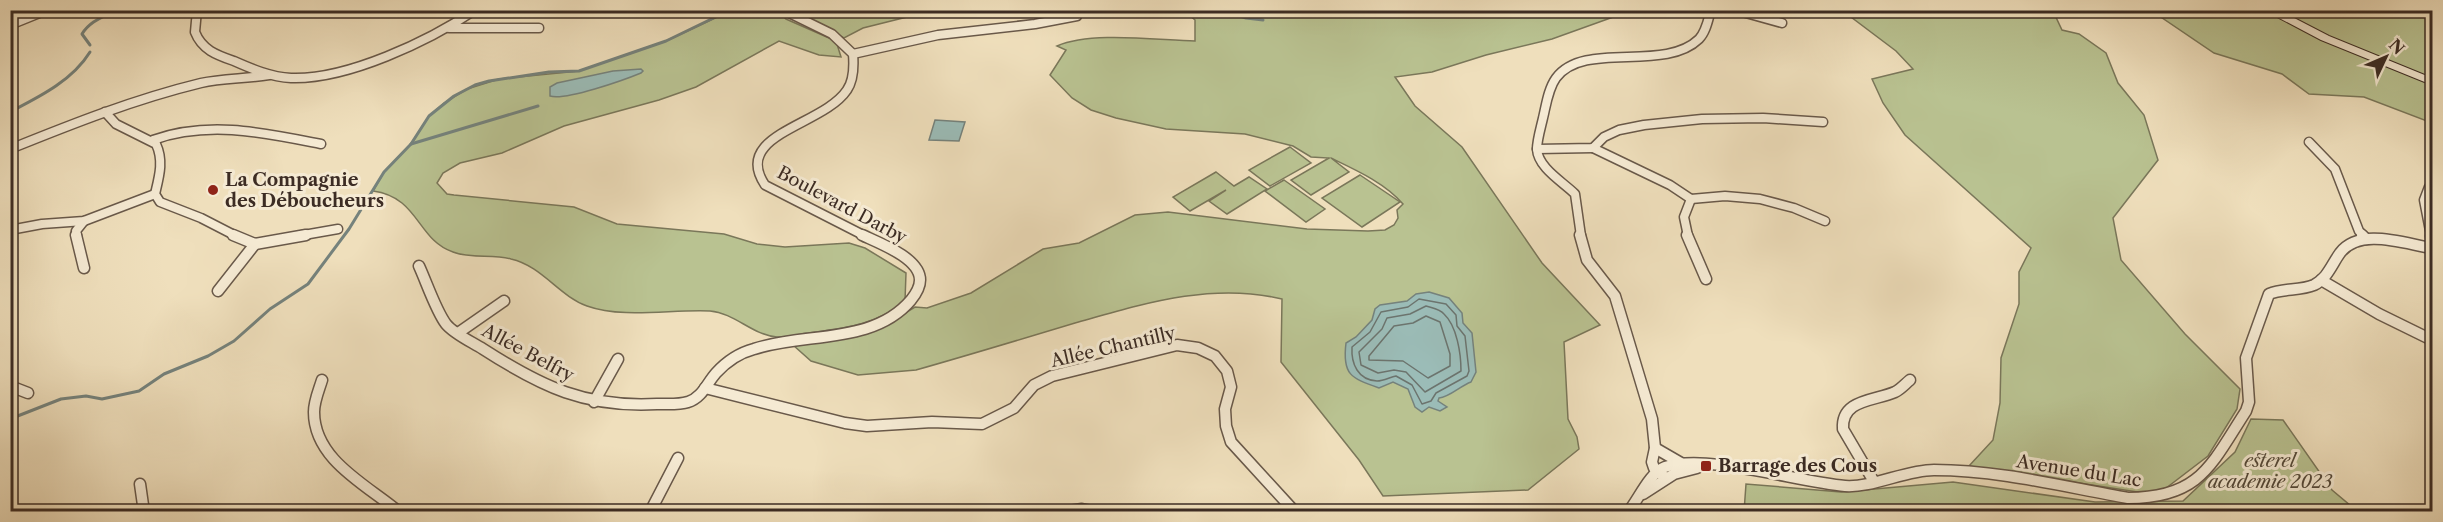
<svg xmlns="http://www.w3.org/2000/svg" width="2443" height="522" viewBox="0 0 2443 522" font-family="'Libre Caslon Text',serif">
  <style>
    .green { fill: #b9c291; stroke: #7a775a; stroke-width: 1.5 }
    .water { fill: #9bbcb7; stroke: #75827c; stroke-width: 1.5 }
    .lines { fill: none; stroke-linecap: round; stroke-linejoin: round }
    .shore { stroke: #6c746e; stroke-width: 1.5 }
    .stream { stroke: #75827c; stroke-width: 3 }
    .minor-far1-casing { stroke: #69594a; stroke-width: 11 }
    .minor-casing { stroke: #69594a; stroke-width: 13 }
    .secondary-casing { stroke: #3c2c24; stroke-width: 2 }
    .minor-far1 { stroke: #f5ead3; stroke-width: 8 }
    .minor { stroke: #f5ead3; stroke-width: 10 }
    .secondary { fill: #f5ead3; fill-rule: evenodd }
    .poi-dot { fill: #8f2418; stroke: #f5ead3; stroke-width: 2 }
    .labels { text-anchor: middle; dominant-baseline: central; stroke-width: 6; stroke-linejoin: round; paint-order: stroke }
    .poi-label { font-size: 18px; font-weight: bold; fill: #3c2c24; stroke: #f5ead3; text-anchor: start }
    .street-label { font-size: 18px; fill: #3c2c24; stroke: #f5ead3 }
    .park-label { font-size: 18px; font-style: italic; fill: #554a3a; stroke: #f5ead3 }
  </style>
  <rect width="100%" height="100%" fill="#efdfbc"/>
  <filter id="stains"><feTurbulence type="fractalNoise" baseFrequency=".00333" numOctaves="4"/><feColorMatrix values="0 0 0 0 .2 0 0 0 0 .09 0 0 0 0 .02 0 0 0 .5 -.17"/></filter>
  <radialGradient id="worn" r=".72"><stop offset=".6" stop-color="#630" stop-opacity="0"/><stop offset="1" stop-color="#630" stop-opacity=".3"/></radialGradient>
  <g class="green">
    <path d="M 730,11 L 778,11 L 786,19 L 836,41 L 841,57 L 819,55 L 779,41 L 696,87 L 659,100 L 564,126 L 502,153 L 460,163 L 443,173 L 437,183 L 447,194 L 454,195 L 574,207 L 617,224 L 724,234 L 757,244 L 785,247 L 849,243 L 865,248 L 906,273 L 905,301 C 876,325 845,328 808,333 C 799,334 786,338 777,337 C 752,335 735,313 710,311 C 672,309 623,319 587,306 C 559,296 542,266 511,259 C 492,254 471,259 453,252 C 417,240 419,197 373,191 L 384,172 L 411,144 L 429,116 L 444,103 L 467,89 L 499,79 L 579,71 L 666,41 Z"/>
    <polygon points="791,11 931,11 863,28 844,38"/>
    <path d="M 1166,11 L 1630,11 L 1552,39 L 1486,55 L 1432,72 L 1395,77 L 1415,106 L 1462,147 L 1542,263 L 1600,325 L 1564,342 L 1568,419 L 1577,437 L 1579,449 L 1528,490 L 1383,496 L 1359,460 L 1281,362 L 1282,299 C 1211,282 1143,304 1075,323 C 1022,339 969,355 916,370 L 858,375 L 811,361 L 793,345 L 877,330 L 915,307 L 927,308 L 971,293 L 1043,249 L 1079,243 L 1135,215 L 1168,212 L 1307,229 L 1368,231 L 1385,230 L 1394,225 L 1398,218 L 1397,210 L 1403,204 C 1385,183 1356,170 1331,158 L 1349,172 L 1311,195 L 1291,180 L 1329,158 L 1311,157 L 1293,146 L 1245,134 L 1166,129 L 1116,118 L 1091,110 L 1072,98 L 1050,75 L 1066,50 L 1057,46 C 1091,31 1156,40 1195,41 L 1195,20 L 1189,15 Z"/>
    <polygon points="1843,11 2053,11 2062,30 2079,34 2106,53 2118,83 2144,115 2158,160 2113,218 2121,260 2185,334 2240,389 2237,409 2208,456 2157,495 1969,466 1993,440 2000,403 2001,358 2019,304 2019,272 2031,248 1905,135 1883,103 1872,79 1913,69 1896,51"/>
    <polygon points="2152,11 2432,11 2432,123 2364,97 2309,94 2282,74 2214,53"/>
    <polygon points="1290,147 1311,163 1270,186 1249,170"/>
    <polygon points="1216,172 1234,186 1249,177 1267,189 1227,214 1209,201 1226,190 1190,211 1173,197"/>
    <polygon points="1360,175 1400,202 1362,227 1322,198"/>
    <polygon points="1284,180 1325,209 1306,222 1265,191"/>
    <polygon points="2251,419 2283,420 2332,490 2357,511 1744,512 1746,484 1841,492 1953,482 2095,502 2183,501 2235,452"/>
  </g>
  <g class="water">
    <path d="M 641,69 L 643,71 L 641,73 C 624,80 565,101 550,96 L 550,87 L 557,83 L 613,71 Z"/>
    <polygon points="935,120 965,122 959,141 929,140"/>
    <path d="M 1429,292 L 1449,298 L 1462,313 L 1463,323 L 1472,333 L 1476,372 L 1471,382 C 1460,386 1450,397 1439,398 L 1438,401 L 1447,407 L 1440,411 L 1429,407 L 1422,412 L 1415,407 L 1408,389 L 1393,382 L 1379,388 C 1351,378 1342,375 1346,343 L 1356,337 L 1372,320 L 1375,309 L 1380,305 L 1407,301 L 1416,294 Z"/>
  </g>
  <g class="lines">
    <g class="shore">
      <path d="M 1419,299 L 1446,304 L 1456,315 L 1457,326 L 1465,336 L 1469,371 L 1467,376 L 1436,393 L 1431,401 L 1422,404 L 1412,385 L 1396,376 C 1390,377 1384,381 1377,381 C 1358,380 1351,364 1352,347 L 1370,332 L 1381,312 L 1408,307 Z"/>
      <path d="M 1426,306 C 1432,308 1440,309 1444,314 C 1457,326 1461,354 1461,371 L 1425,392 L 1406,372 L 1394,370 L 1378,373 L 1361,365 L 1359,352 L 1382,329 L 1387,318 L 1410,314 Z"/>
      <polygon points="1426,316 1440,322 1450,354 1450,366 1428,378 1403,361 1369,360 1369,356 1394,326 1413,323"/>
    </g>
    <g class="stream">
      <polyline points="1223,10 1246,18 1263,20"/>
      <path d="M 90,45 L 82,34 C 90,21 103,17 116,10"/>
      <path d="M 10,112 C 39,97 72,81 90,52"/>
      <polyline points="411,144 538,106"/>
      <polyline points="10,419 61,399 86,396 102,399 139,391 164,374 208,356 234,341 270,309 308,284 349,229 384,172 411,144 429,116 454,96 475,85 489,81 549,72 579,71 666,41 730,10"/>
    </g>
    <g class="minor-far1-casing">
      <g id="minor-far1">
        <path d="M 197,10 L 195,32 C 202,50 217,55 234,61 C 252,69 271,77 291,78 C 347,80 429,41 475,10"/>
        <path d="M 783,10 L 832,34 L 853,54 C 854,66 854,80 847,90 C 823,126 731,134 765,185 L 865,236"/>
        <polyline points="1735,10 1782,23"/>
        <polyline points="10,25 47,10"/>
        <polyline points="449,28 539,28"/>
        <polyline points="853,54 938,35 1035,24 1077,16 1078,10"/>
        <path d="M 105,112 L 116,124 L 156,144 C 164,161 159,177 155,194 L 160,202 L 201,218 L 236,236"/>
        <path d="M 153,140 C 209,120 265,133 321,144"/>
        <polyline points="2309,142 2335,169 2359,231 2364,236"/>
        <polyline points="1593,148 1670,185 1691,199 1725,196 1760,199 1794,208 1825,221"/>
        <path d="M 10,149 C 72,124 135,99 201,83 C 223,78 246,79 269,75"/>
        <polyline points="1537,149 1593,148 1604,137 1619,130 1644,125 1702,119 1763,118 1823,122"/>
        <polyline points="2429,187 2424,200 2431,236"/>
        <polyline points="10,230 42,224 84,221 155,194"/>
        <polyline points="77,236 76,231 84,221"/>
        <polyline points="298,236 338,229"/>
        <path d="M 1581,236 L 1575,194 C 1563,182 1538,168 1537,149 C 1537,140 1541,127 1543,118 C 1546,106 1548,89 1556,78 C 1584,40 1664,73 1699,39 C 1706,32 1708,20 1711,10"/>
        <polyline points="1688,236 1684,217 1691,199"/>
      </g>
    </g>
    <g class="minor-casing">
      <g id="minor">
        <polyline points="76,235 84,268"/>
        <polyline points="233,235 255,244 306,235"/>
        <polyline points="1580,235 1587,260 1615,296 1652,419 1655,448 1652,462 1654,468 1666,478"/>
        <polyline points="1687,235 1706,279"/>
        <polyline points="2362,235 2366,239"/>
        <polyline points="2431,235 2432,242"/>
        <path d="M 419,266 C 426,281 436,311 446,324 C 454,334 472,342 483,349 C 542,387 586,408 657,404 C 667,404 679,405 688,402 C 702,398 707,383 716,373 C 726,362 739,353 754,349 C 805,332 873,345 911,300 C 915,295 920,288 920,280 C 920,258 879,243 862,235"/>
        <polyline points="2321,280 2379,314 2432,340"/>
        <polyline points="218,291 255,244"/>
        <polyline points="458,333 504,301"/>
        <path d="M 322,380 C 319,390 314,401 314,412 C 314,460 367,485 399,512"/>
        <polyline points="10,386 28,393"/>
        <polyline points="705,388 845,423 867,426 932,422 982,424 1014,408 1034,385 1052,376 1177,345 1198,348 1215,356 1227,371 1231,387 1225,409 1226,426 1231,442 1295,512"/>
        <polyline points="594,402 618,359"/>
        <polyline points="1655,448 1681,463"/>
        <path d="M 1873,480 L 1843,429 C 1841,399 1875,401 1895,392 C 1901,389 1905,384 1910,380"/>
        <polyline points="140,484 144,512"/>
        <polyline points="1643,494 1674,474 1697,468"/>
        <polyline points="650,512 678,458"/>
        <polyline points="1063,512 1082,509 1097,512"/>
        <path d="M 1628,512 C 1639,499 1649,473 1665,467 C 1706,453 1798,482 1845,486 C 1872,488 1906,470 1934,470 C 1999,470 2065,487 2128,498 C 2200,498 2211,465 2246,411 L 2249,402 L 2246,358 L 2269,294 C 2283,288 2300,291 2314,285 C 2327,279 2332,264 2340,253 C 2360,227 2405,244 2432,248"/>
      </g>
    </g>
    <g class="secondary-casing">
      <polygon id="secondary" points="2264,10 2279,10 2329,36 2432,78 2432,85 2321,40"/>
    </g>
    <use href="#minor-far1" class="minor-far1"/>
    <use href="#minor" class="minor"/>
    <use href="#secondary" class="secondary"/>
  </g>
  <g class="poi-dot">
    <circle cx="213" cy="190" r="6"/>
    <rect x="1700" y="460" width="12" height="12" rx="3"/>
  </g>
  <g class="labels">
    <g class="poi-label">
      <text x="225" y="180">La Compagnie<tspan x="225" dy="21">des Déboucheurs</tspan></text>
      <text x="1718" y="466">Barrage des Cous</text>
    </g>
    <g class="street-label">
      <text transform="translate(842 205) rotate(28)">Boulevard Darby</text>
      <text transform="translate(1113 347) rotate(-13)">Allée Chantilly</text>
      <text transform="translate(528 353) rotate(28)">Allée Belfry</text>
      <text transform="translate(2079 471) rotate(9)">Avenue du Lac</text>
    </g>
    <g class="park-label">
      <text x="2270" y="461">esterel<tspan x="2270" dy="21">academie 2023</tspan></text>
    </g>
  </g>
  <rect width="2443" height="522" fill="none" stroke="#efdfbc" stroke-width="36"/>
  <rect x="12" y="12" width="2419" height="498" fill="none" stroke="#3c2c24" stroke-width="3"/>
  <rect x="18" y="18" width="2407" height="486" fill="none" stroke="#3c2c24" stroke-width="1.5"/>
  <g transform="translate(2386 57) rotate(46)" stroke="#f5ead3" stroke-width="4.5" paint-order="stroke">
  <path d="M0-4.5L10 22L0 15L-10 22Z" fill="#3c2c24"/>
  <text y="-9" font-size="16" font-weight="bold" text-anchor="middle" fill="#3c2c24">N</text>
  </g>
  <rect width="100%" height="100%" filter="url(#stains)"/>
  <rect width="100%" height="100%" fill="url(#worn)"/>
</svg>
